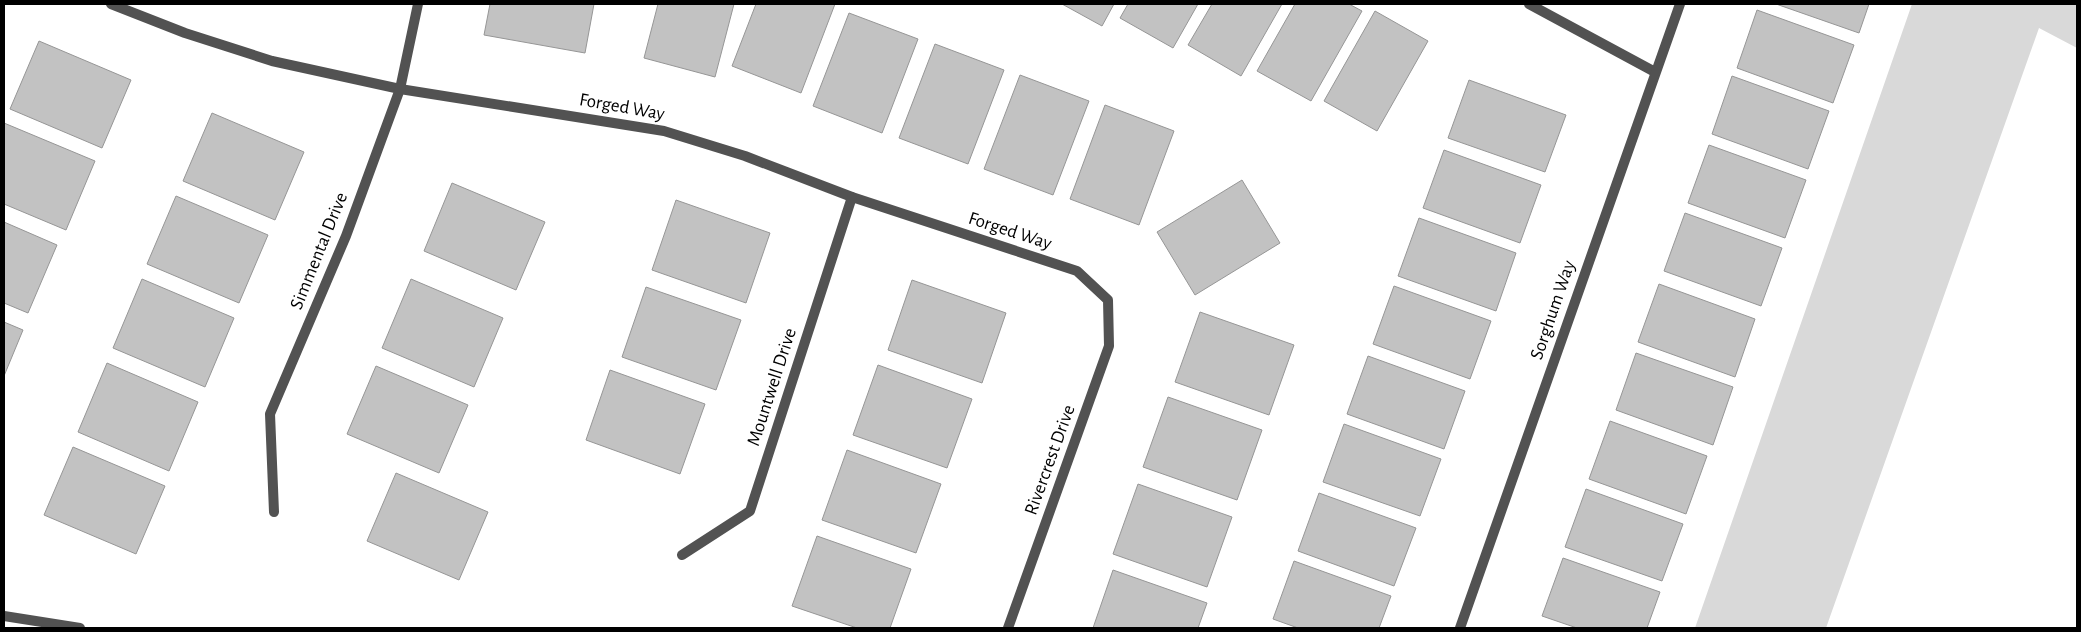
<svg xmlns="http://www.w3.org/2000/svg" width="2081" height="632" viewBox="0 0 2081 632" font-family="'Alegreya Sans',sans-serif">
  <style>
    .green { fill: #d9d9d9 }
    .building { fill: #c2c2c2; stroke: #969696 }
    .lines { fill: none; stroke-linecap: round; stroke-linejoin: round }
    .minor { stroke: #525252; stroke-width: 10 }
    .labels { text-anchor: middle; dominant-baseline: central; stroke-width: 4; stroke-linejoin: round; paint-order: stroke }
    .street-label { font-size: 19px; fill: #000; stroke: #fff }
  </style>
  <rect width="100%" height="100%" fill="#fff"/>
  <polygon class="green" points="1912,4 2077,4 2077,48 2039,28 1826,628 1695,628"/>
  <g class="building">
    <polygon points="490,4 594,4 585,53 484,35"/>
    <polygon points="658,4 734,4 715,77 644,58"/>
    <polygon points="756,4 835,4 801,93 732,66"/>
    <polygon points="1062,4 1114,4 1102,26"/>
    <polygon points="1128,4 1198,4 1173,48 1120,18"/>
    <polygon points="1212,4 1282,4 1241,76 1188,45"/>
    <polygon points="1295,4 1349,4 1362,11 1311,101 1257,71"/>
    <polygon points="1776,4 1869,4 1859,33"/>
    <polygon points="1757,10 1854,45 1833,103 1737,68"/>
    <polygon points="1375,11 1428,41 1377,131 1324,101"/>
    <polygon points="849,13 918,39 882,133 813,106"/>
    <polygon points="39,41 131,80 102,148 10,109"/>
    <polygon points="935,44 1004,70 968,164 899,138"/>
    <polygon points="1020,75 1089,101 1053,195 984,169"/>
    <polygon points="1732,76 1829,111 1808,169 1712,134"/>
    <polygon points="1469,80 1566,115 1545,172 1448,138"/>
    <polygon points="1105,105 1174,131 1139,225 1070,199"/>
    <polygon points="212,113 304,152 275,220 183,181"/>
    <polygon points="4,123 95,161 66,230 4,204"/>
    <polygon points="1709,145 1806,180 1785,238 1688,203"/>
    <polygon points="1444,150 1541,185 1520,243 1423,208"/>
    <polygon points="1242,180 1280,243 1195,295 1157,232"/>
    <polygon points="452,183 545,222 516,290 424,251"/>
    <polygon points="176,196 268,235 239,303 147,264"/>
    <polygon points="676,200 770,233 746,303 652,270"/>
    <polygon points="1685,213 1782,248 1761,306 1664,271"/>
    <polygon points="1419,218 1516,253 1496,311 1398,276"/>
    <polygon points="4,222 57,245 28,313 4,303"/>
    <polygon points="142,279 234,318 205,387 113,348"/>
    <polygon points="411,279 503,318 474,387 382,348"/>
    <polygon points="912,280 1006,313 982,383 888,350"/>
    <polygon points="1659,284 1755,319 1735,377 1638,342"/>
    <polygon points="1394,286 1491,321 1470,379 1373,344"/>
    <polygon points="646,287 741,320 716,390 622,357"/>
    <polygon points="1200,312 1294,345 1269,415 1175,382"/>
    <polygon points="4,322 23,330 4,376"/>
    <polygon points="1636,353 1733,387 1713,445 1616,410"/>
    <polygon points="1368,356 1465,391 1444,449 1347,414"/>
    <polygon points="107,363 198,402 169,471 78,432"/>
    <polygon points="878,365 972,399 947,468 853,435"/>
    <polygon points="376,366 468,405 439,473 347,434"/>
    <polygon points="610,370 705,404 680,474 586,440"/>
    <polygon points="1168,397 1262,430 1237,500 1143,467"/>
    <polygon points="1610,421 1707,456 1686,514 1589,479"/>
    <polygon points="1344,424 1441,459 1420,516 1323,482"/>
    <polygon points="73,447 165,486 136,554 44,515"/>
    <polygon points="847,450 941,484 916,553 822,520"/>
    <polygon points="396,473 488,512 459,580 367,541"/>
    <polygon points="1138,484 1232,517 1207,587 1113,554"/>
    <polygon points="1586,489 1683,524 1662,581 1565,547"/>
    <polygon points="1319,493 1416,528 1394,586 1298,551"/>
    <polygon points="817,536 911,569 890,628 857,628 792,606"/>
    <polygon points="1563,558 1660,592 1647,628 1577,628 1542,616"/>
    <polygon points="1294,561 1391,596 1379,628 1298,628 1273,619"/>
    <polygon points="1113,570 1207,603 1198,628 1093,628"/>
  </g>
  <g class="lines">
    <g class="minor">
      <polyline points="111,4 185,33 272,61 400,89 664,131 745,156 852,197 1077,271 1108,300 1109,346 1008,628"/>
      <polyline points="1529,4 1655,72"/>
      <polyline points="274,512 270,414 346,236 400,89 418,4"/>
      <polyline points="682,555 750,511 852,197"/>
      <polyline points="4,616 80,628"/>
      <polyline points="1460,628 1680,4"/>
    </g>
  </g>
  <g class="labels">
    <g class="street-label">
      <text transform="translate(622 107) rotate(10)">Forged Way</text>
      <text transform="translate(1010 231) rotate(18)">Forged Way</text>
      <text transform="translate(319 251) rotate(-68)">Simmental Drive</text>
      <text transform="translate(1553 310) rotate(-71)">Sorghum Way</text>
      <text transform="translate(772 387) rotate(-72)">Mountwell Drive</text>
      <text transform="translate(1050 460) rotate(-70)">Rivercrest Drive</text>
    </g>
  </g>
  <rect width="2081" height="632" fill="none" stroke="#000000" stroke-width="10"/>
</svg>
